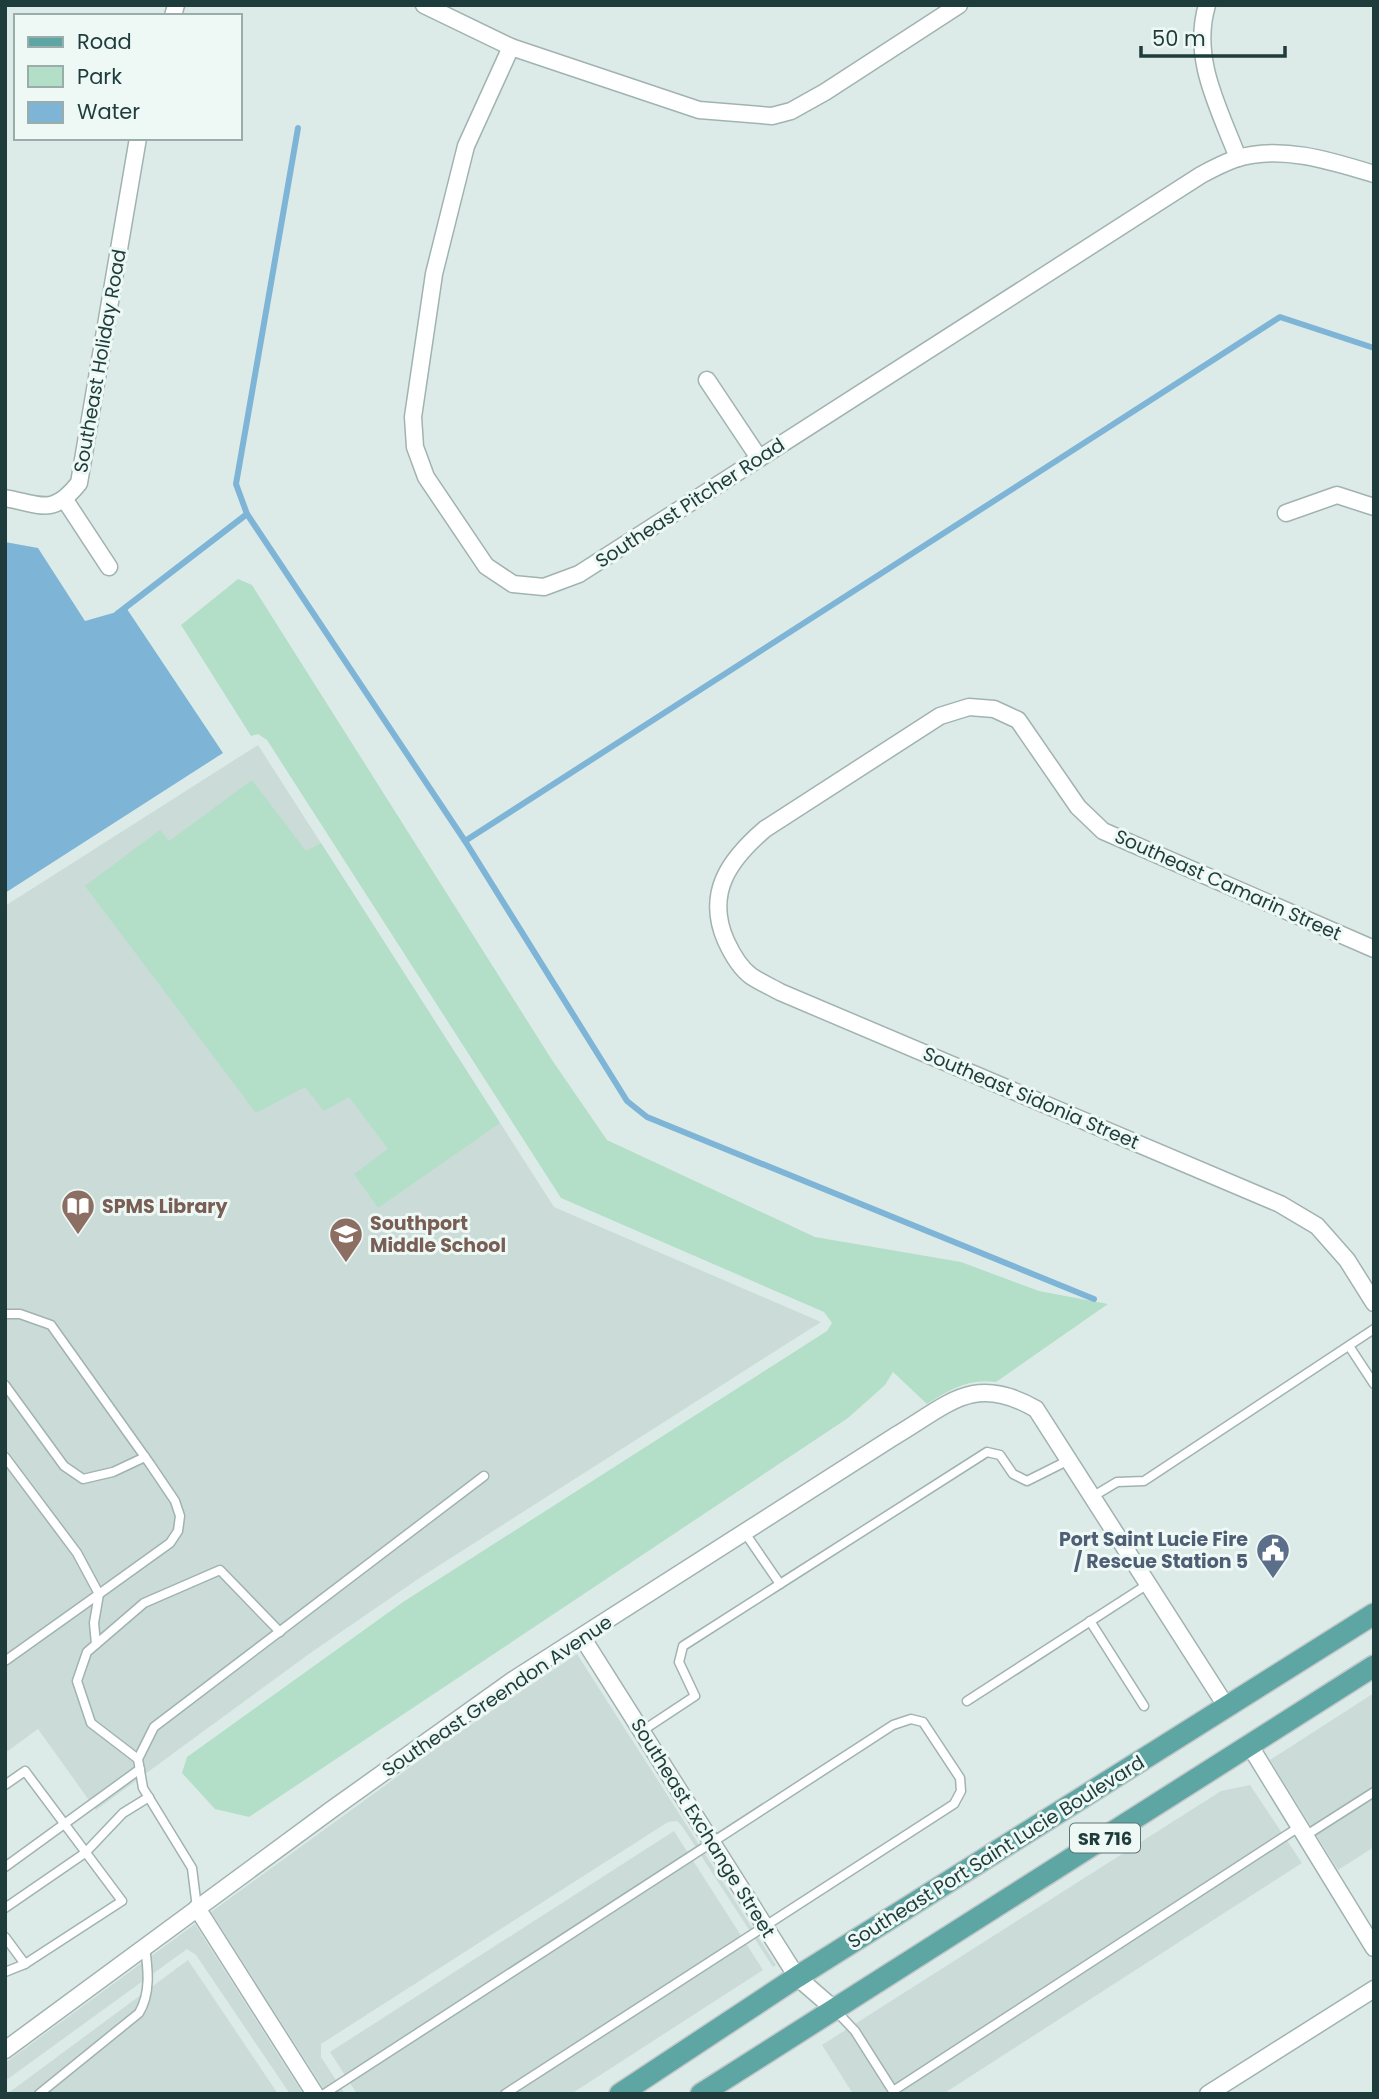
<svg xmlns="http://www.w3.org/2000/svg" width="1379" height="2099" viewBox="0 0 1379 2099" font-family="Poppins,sans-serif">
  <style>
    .built { fill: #cbdbd8 }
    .green { fill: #b3dfc9 }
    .water { fill: #7eb5d7 }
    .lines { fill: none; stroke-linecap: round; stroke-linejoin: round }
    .stream { stroke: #7eb5d7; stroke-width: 6 }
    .service-casing { stroke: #a0b3b1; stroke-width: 11 }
    .minor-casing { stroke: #a0b3b1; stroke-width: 19 }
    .primary-casing { stroke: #c0c8c8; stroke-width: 24 }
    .service { stroke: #fff; stroke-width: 8 }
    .minor { stroke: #fff; stroke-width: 16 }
    .primary { stroke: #5da6a4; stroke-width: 21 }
    .labels { text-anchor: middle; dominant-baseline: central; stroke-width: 6; stroke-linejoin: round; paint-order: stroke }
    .shield { fill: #eef8f5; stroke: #5c7473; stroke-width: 2 }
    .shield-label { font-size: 18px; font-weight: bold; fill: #1d3c3b }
    .street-label { font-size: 19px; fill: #1d3c3b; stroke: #eef8f5 }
    .education-label { font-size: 19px; font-weight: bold; fill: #785e54; stroke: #eef8f5; text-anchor: start }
    .service-label { font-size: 19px; font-weight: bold; fill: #4e5e75; stroke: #eef8f5; text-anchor: end }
  </style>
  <rect width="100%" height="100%" fill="#ddebe8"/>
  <g class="built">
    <polygon points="258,745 554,1207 821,1322 421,1577 309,1654 96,1810 38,1729 5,1753 5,906"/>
    <polygon points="577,1654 776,1965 773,1967 682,1826 677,1821 668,1822 321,2044 321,2057 345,2094 327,2094 211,1912 442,1744"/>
    <polygon points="1374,1693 1374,1847 1338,1870 1270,1760"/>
    <polygon points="1250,1785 1302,1863 943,2094 853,2094 822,2045 1221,1791"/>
    <polygon points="674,1831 763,1970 571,2094 357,2094 330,2052"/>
    <polygon points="195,1924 303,2094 290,2094 196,1955 187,1949 5,2081 5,2063"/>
    <polygon points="188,1960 278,2094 7,2094"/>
  </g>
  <g class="green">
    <path d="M 238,579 L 252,585 L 552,1060 L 607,1140 L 815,1237 L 961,1262 L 1039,1291 L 1108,1304 L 996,1382 C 969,1378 949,1390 927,1404 L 893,1372 L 885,1385 L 848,1418 L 249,1817 L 215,1809 L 182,1773 L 187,1757 L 403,1602 L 827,1331 L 832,1323 L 824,1312 L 561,1198 L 267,740 L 258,734 L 251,736 L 181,625 Z"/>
    <polygon points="252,780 306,851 321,843 500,1123 378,1208 354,1174 388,1149 349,1097 324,1111 305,1087 256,1113 85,886 160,830 169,841"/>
  </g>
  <polygon class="water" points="5,542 38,548 85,621 127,609 223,753 5,893"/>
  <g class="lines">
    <g class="stream">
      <polyline points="298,128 236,484 247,514 465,841 627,1101 647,1117 1094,1299"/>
      <polyline points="117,614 247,514"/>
      <polyline points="465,841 1280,317 1374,348"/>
    </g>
    <g class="service-casing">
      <g id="service">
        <polyline points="5,1314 20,1314 51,1325 150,1464 175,1501 180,1516 178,1531 170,1543 99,1594 94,1623 96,1644"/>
        <polyline points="1349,1346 1374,1384"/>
        <polyline points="5,1385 64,1466 83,1479 113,1472 145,1457"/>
        <polyline points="5,1457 77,1553 99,1594 5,1661"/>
        <polyline points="1092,1497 1117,1482 1144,1481 1374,1329"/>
        <polyline points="745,1533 780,1584 987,1452 1000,1455 1013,1474 1027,1481 1069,1460"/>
        <polyline points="1090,1621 1144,1706"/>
        <polyline points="967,1701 1148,1584"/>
        <polyline points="642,1731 695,1696 679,1662 683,1646 780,1584"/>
        <polyline points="138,1759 91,1723 77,1681 87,1652 144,1603 220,1570 280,1632"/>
        <polyline points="5,1785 25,1771 122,1901 25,1964 5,1937"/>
        <polyline points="1305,1836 1374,1792"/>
        <polyline points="5,1867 140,1769"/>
        <polyline points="5,1908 85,1853 123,1813 149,1797"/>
        <polyline points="197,1908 192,1868 143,1788 138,1759 154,1727 484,1476"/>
        <polyline points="5,1972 25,1964"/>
        <polyline points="836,2011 855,2031 893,2091 1299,1827"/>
        <path d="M 39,2094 L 139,2013 C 151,1993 148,1969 145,1947"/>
        <polyline points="324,2094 893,1725 911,1719 923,1722 960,1778 961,1791 954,1804 505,2094"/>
      </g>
    </g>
    <g class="minor-casing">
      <g id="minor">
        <polyline points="424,5 511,47 699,110 772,116 791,111 825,92 959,5"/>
        <path d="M 1207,5 C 1191,59 1219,108 1238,158"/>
        <polyline points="173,16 176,5"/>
        <path d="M 511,47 L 466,146 L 434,274 L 413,417 L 415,447 L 426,477 L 486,566 L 513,584 L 544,587 L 579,574 L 1201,175 C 1212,169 1224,163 1235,159 C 1279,144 1332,161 1374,174"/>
        <polyline points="707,380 759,458"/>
        <path d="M 5,498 C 42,505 53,516 79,483 L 138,138"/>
        <polyline points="65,500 109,567"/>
        <polyline points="1286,513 1337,495 1374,507"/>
        <path d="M 1374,949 L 1103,831 L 1078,807 L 1018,720 L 994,709 L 969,707 L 940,716 L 765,829 C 729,860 705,893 726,941 C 732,954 740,968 751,976 C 760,982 771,987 780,992 L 1280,1204 L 1317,1226 L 1347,1260 L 1374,1303"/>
        <polyline points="582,1637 797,1977 834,2009"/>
        <polyline points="1250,1746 1374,1948"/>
        <polyline points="197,1908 315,2094"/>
        <path d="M 5,2050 L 331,1810 L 513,1680 L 895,1436 C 949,1404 974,1373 1036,1409 L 1226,1706"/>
        <polyline points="1208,2094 1374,1989"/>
      </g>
    </g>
    <g class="primary-casing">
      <g id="primary">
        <polyline points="620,2094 797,1977 1374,1614"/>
        <polyline points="701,2094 1374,1666"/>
      </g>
    </g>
    <use href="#service" class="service"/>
    <use href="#minor" class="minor"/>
    <use href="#primary" class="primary"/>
  </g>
  <defs>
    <g id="library-pin" transform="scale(1.75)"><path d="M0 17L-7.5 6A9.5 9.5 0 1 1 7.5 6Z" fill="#8d6e63" stroke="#eef8f5"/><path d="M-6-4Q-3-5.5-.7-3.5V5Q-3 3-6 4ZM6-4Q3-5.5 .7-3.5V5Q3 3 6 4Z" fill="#fff"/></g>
    <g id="school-pin" transform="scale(1.75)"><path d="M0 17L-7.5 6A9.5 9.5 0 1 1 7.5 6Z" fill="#8d6e63" stroke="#eef8f5"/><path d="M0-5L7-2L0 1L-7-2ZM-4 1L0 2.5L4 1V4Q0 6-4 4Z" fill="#fff"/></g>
    <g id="civic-pin" transform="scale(1.75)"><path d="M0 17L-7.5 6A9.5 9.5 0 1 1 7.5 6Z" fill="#5c6f8a" stroke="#eef8f5"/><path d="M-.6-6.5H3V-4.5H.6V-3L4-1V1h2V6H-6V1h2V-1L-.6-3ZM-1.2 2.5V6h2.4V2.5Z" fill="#fff"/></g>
  </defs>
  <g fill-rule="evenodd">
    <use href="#library-pin" x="78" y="1206"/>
    <use href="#school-pin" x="346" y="1234"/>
    <use href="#civic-pin" x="1273" y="1550"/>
  </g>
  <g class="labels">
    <rect class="shield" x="1070" y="1823.5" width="70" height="29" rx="5"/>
    <g class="shield-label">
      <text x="1105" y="1838">SR 716</text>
    </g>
    <g class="street-label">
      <text transform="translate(100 361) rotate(-80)">Southeast Holiday Road</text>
      <text transform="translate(690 503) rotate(-33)">Southeast Pitcher Road</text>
      <text transform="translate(1228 885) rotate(24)">Southeast Camarin Street</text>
      <text transform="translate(1031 1098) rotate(23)">Southeast Sidonia Street</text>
      <text transform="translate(497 1696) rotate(-34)">Southeast Greendon Avenue</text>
      <text transform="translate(703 1828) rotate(58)">Southeast Exchange Street</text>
      <text transform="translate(996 1852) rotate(-32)">Southeast Port Saint Lucie Boulevard</text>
    </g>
    <g class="education-label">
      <text x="102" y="1206">SPMS Library</text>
      <text x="370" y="1223">Southport<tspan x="370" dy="22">Middle School</tspan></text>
    </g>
    <g class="service-label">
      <text x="1248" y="1539">Port Saint Lucie Fire<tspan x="1248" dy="22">/ Rescue Station 5</tspan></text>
    </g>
  </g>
  <rect width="1379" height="2099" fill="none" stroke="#1d3c3b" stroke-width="14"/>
  <rect x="14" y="14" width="228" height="126" fill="#eef8f5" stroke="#9aadab" stroke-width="2"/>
  <rect x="28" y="37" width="35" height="10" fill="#5da6a4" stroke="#9aadab" stroke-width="2"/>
  <text x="77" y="49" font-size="21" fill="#1d3c3b">Road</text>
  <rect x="28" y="66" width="35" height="21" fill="#b3dfc9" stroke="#9aadab" stroke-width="2"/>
  <text x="77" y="84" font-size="21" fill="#1d3c3b">Park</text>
  <rect x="28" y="102" width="35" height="21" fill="#7eb5d7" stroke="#9aadab" stroke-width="2"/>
  <text x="77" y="119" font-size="21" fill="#1d3c3b">Water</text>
  <path d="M1141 46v10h144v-10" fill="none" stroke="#1d3c3b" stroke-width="3.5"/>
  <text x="1152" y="46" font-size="21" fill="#1d3c3b" stroke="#eef8f5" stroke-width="5" paint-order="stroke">50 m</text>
</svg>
